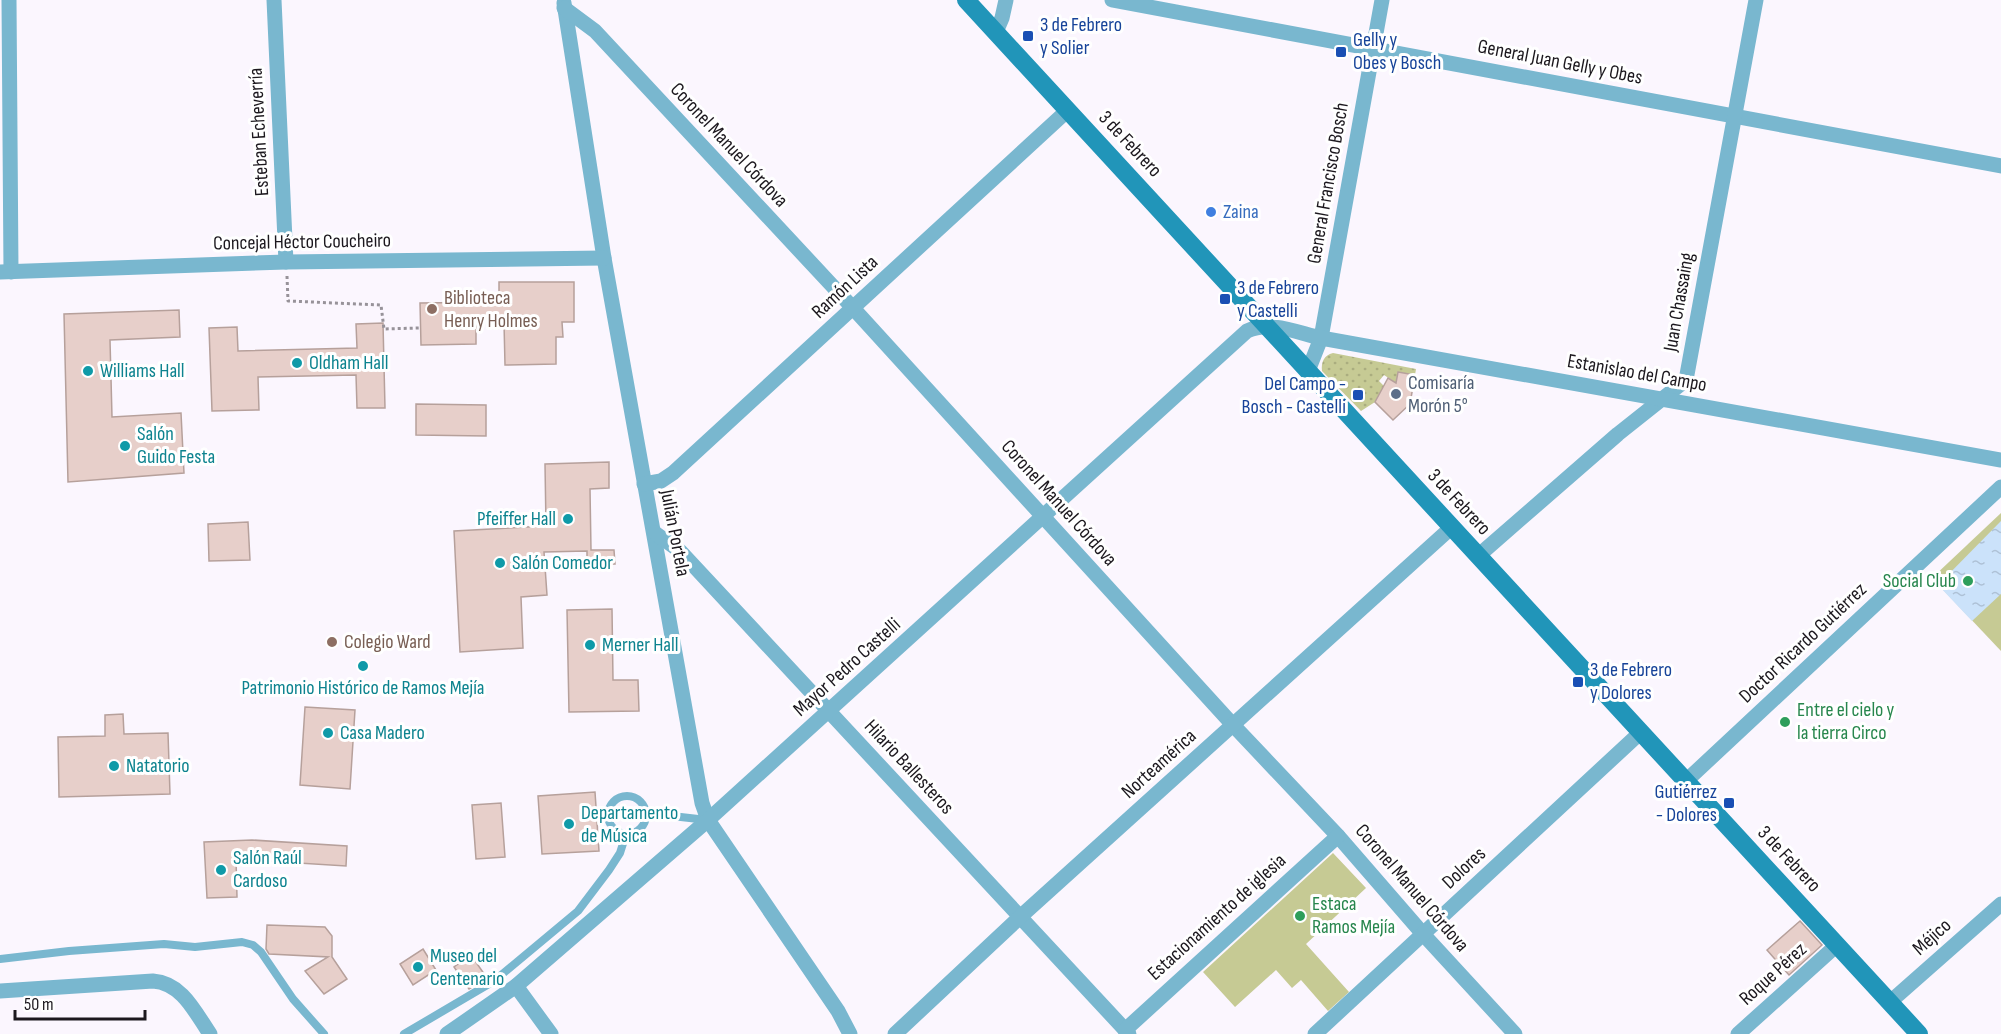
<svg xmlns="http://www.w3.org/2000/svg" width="2001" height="1034" viewBox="0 0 2001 1034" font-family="'Sofia Sans Condensed',sans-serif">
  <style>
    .grass { fill: #c6ca94 }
    .park { fill: url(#park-dots) }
    .water { fill: url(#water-ripples) }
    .building { fill: #e7cfca; stroke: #b6a09b; stroke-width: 1.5 }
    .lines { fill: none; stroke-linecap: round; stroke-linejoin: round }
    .path { stroke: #979299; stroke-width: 3; stroke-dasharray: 3 3; stroke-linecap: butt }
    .service { stroke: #79b7cf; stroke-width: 8 }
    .minor { stroke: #79b7cf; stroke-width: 15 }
    .secondary { stroke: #2195b9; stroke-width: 18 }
    .transit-dot { fill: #1a4fb4; stroke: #fff; stroke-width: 2 }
    .shop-dot { fill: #3f7fe0; stroke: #fff; stroke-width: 2 }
    .education-dot { fill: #8d6e63; stroke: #fff; stroke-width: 2 }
    .culture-dot { fill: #0f9aa8; stroke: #fff; stroke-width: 2 }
    .service-dot { fill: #5c6f8a; stroke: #fff; stroke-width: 2 }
    .leisure-dot { fill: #2e9e5b; stroke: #fff; stroke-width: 2 }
    .labels { text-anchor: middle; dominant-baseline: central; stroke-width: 6; stroke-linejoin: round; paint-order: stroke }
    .transit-label { font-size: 20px; fill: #164399; stroke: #fff; text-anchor: start }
    .street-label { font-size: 20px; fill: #1c181e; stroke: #fff }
    .shop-label { font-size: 20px; fill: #366cbe; stroke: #fff; text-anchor: start }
    .education-label { font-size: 20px; fill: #785e54; stroke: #fff; text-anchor: start }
    .culture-label { font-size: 20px; fill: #0d838f; stroke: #fff; text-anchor: start }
    .service-label { font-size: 20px; fill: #4e5e75; stroke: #fff; text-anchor: start }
    .leisure-label { font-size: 20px; fill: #27864d; stroke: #fff; text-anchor: start }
  </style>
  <defs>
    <pattern id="park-dots" width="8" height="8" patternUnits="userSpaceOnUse" patternTransform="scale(1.5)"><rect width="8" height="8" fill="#c6ca94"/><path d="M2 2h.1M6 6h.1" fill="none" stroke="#aaad7f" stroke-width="1.8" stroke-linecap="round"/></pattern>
    <pattern id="water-ripples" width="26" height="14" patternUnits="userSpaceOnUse" patternTransform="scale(1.5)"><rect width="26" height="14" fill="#cbe2fa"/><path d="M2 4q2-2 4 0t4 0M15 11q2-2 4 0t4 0" fill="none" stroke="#aec1d6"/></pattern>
  </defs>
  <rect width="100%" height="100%" fill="#fbf6fe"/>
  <g class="grass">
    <polygon points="2001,513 2001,651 1932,578"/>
    <polygon points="1333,853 1366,888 1306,944 1349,992 1328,1011 1301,980 1292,988 1276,970 1235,1007 1203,972"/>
  </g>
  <path class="park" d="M 1333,353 L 1416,369 L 1415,375 L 1398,372 L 1396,383 L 1384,375 L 1379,381 L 1384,386 L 1375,402 L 1361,411 L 1322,371 C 1321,362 1324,355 1333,353 Z"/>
  <polygon class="water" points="2001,521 2001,594 1972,621 1938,585"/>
  <g class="building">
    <polygon points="499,282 574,282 574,322 562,322 563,337 556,337 556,364 505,365 504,323 476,315 476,344 421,345 420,303 499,302"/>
    <polygon points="179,310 180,337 110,340 112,417 181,413 184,473 68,482 64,314"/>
    <polygon points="383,323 385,408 357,408 356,375 258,377 259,410 212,411 209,328 237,327 238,351 357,348 356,324"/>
    <polygon points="1398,372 1415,375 1410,404 1393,420 1375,402 1388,378 1396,383"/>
    <polygon points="416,404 486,405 486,436 416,435"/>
    <polygon points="609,462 609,488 590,489 591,550 614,550 615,564 587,564 587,551 544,552 547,595 521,597 523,648 460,652 454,531 546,526 545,464"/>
    <polygon points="248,522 250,560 209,561 208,524"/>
    <polygon points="612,609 613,680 638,680 639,711 569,712 567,610"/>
    <polygon points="305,707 355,710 350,789 300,785"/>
    <polygon points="123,714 124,734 168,733 170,794 59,797 58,737 105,736 105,715"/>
    <polygon points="595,792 599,851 542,854 538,796"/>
    <polygon points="501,803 505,857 476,859 472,805"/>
    <polygon points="252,840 347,846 346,866 236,859 237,897 207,898 204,842"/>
    <polygon points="1800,921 1822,945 1789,975 1767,950"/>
    <polygon points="267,925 325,927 332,936 332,957 347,979 324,994 305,971 328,957 269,954 266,949"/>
    <polygon points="423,949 436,970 413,985 400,964"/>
    <polygon points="471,955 487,978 469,989 454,967"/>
  </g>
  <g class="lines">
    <polyline class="path" points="287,276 288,301 381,305 384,329 420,328"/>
    <g class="service">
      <circle cx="627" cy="815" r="19"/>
      <polyline points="646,817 672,816 707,820"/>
      <polyline points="0,959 69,951 164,944 195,947 242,942 253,945 261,952 293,999 324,1034"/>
      <polyline points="404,1034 494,981 578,911 609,870 620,853 626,834"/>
    </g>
    <g class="minor">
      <polyline points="9,0 11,272"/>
      <polyline points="274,0 286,262"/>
      <polyline points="1112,0 2001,166"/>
      <polyline points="564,3 604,258 702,803 708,820 838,1011 850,1034"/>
      <polyline points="564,8 595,31 853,308 1233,725 1338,836 1423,934 1515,1034"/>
      <polyline points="996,32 1002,18 1006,0"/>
      <polyline points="0,272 286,262 604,258"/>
      <polyline points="1308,371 1321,338 1382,0"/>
      <polyline points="644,484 661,481 673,473 1068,110"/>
      <polyline points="655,533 680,551 1129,1034"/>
      <polyline points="1478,556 1618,434 1686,380 1756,0"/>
      <polyline points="1686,781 2001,487"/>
      <polyline points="516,986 551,1034"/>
      <path d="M 0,991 L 153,981 C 182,983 195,1012 210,1034"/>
      <polyline points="1890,1002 2001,904"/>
      <polyline points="1125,1030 1338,836"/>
      <path d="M 447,1034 L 516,986 L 708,820 L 1247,331 C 1270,320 1298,333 1321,338 L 2001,460"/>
      <polyline points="895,1034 1020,917 1452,527"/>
      <polyline points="1315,1034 1641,732"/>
      <polyline points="1738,1034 1837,945"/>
    </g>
    <polyline class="secondary" points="966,0 1919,1034"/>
  </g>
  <g class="transit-dot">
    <rect x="1022" y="30" width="12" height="12" rx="3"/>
    <rect x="1335" y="46" width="12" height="12" rx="3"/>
    <rect x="1219" y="293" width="12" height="12" rx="3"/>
    <rect x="1352" y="389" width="12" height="12" rx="3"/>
    <rect x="1572" y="676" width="12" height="12" rx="3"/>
    <rect x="1723" y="797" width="12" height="12" rx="3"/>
  </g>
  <circle class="shop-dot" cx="1211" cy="212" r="6"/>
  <g class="education-dot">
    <circle cx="432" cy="309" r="6"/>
    <circle cx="332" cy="642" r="6"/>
  </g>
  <g class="culture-dot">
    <circle cx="297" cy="363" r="6"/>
    <circle cx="88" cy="371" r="6"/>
    <circle cx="125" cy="446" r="6"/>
    <circle cx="568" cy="519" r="6"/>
    <circle cx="500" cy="563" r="6"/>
    <circle cx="590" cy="645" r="6"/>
    <circle cx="363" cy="666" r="6"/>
    <circle cx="328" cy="733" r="6"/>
    <circle cx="114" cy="766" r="6"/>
    <circle cx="569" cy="824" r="6"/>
    <circle cx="221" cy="870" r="6"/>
    <circle cx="418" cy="967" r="6"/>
  </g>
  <circle class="service-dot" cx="1396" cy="394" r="6"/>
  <g class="leisure-dot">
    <circle cx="1968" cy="581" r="6"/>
    <circle cx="1785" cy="722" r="6"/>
    <circle cx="1300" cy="916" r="6"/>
  </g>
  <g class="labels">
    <g class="transit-label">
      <text x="1040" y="25">3 de Febrero<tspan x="1040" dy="23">y Solier</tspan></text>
      <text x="1353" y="40">Gelly y<tspan x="1353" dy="23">Obes y Bosch</tspan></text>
      <text x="1237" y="288">3 de Febrero<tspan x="1237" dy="23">y Castelli</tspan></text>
      <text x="1346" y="384" text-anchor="end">Del Campo -<tspan x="1346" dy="23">Bosch - Castelli</tspan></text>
      <text x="1590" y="670">3 de Febrero<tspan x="1590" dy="23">y Dolores</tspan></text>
      <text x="1717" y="792" text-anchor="end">Gutiérrez<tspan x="1717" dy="23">- Dolores</tspan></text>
    </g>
    <g class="street-label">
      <text transform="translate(1560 62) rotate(11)">General Juan Gelly y Obes</text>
      <text transform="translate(259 132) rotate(-93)">Esteban Echeverría</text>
      <text transform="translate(1130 144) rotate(47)">3 de Febrero</text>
      <text transform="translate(729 145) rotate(47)">Coronel Manuel Córdova</text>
      <text transform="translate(1328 183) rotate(-80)">General Francisco Bosch</text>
      <text transform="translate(302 242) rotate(-1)">Concejal Héctor Coucheiro</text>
      <text transform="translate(845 287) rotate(-43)">Ramón Lista</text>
      <text transform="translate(1679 302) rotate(-80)">Juan Chassaing</text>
      <text transform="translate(1637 373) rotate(10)">Estanislao del Campo</text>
      <text transform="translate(1459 502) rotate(47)">3 de Febrero</text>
      <text transform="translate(1059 503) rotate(48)">Coronel Manuel Córdova</text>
      <text transform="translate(675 533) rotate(79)">Julián Portela</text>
      <text transform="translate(1803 643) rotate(-43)">Doctor Ricardo Gutiérrez</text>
      <text transform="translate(847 667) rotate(-42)">Mayor Pedro Castelli</text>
      <text transform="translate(1159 764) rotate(-42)">Norteamérica</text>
      <text transform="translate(909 767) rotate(47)">Hilario Ballesteros</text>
      <text transform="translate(1789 859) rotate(47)">3 de Febrero</text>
      <text transform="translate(1464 868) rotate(-43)">Dolores</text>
      <text transform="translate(1412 888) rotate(49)">Coronel Manuel Córdova</text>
      <text transform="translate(1217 917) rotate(-42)">Estacionamiento de iglesia</text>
      <text transform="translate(1932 937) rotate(-42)">Méjico</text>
      <text transform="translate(1773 974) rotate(-42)">Roque Pérez</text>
    </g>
    <g class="shop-label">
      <text x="1223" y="212">Zaina</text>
    </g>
    <g class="education-label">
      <text x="444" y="298">Biblioteca<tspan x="444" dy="23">Henry Holmes</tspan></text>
      <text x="344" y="642">Colegio Ward</text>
    </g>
    <g class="culture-label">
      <text x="309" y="363">Oldham Hall</text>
      <text x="100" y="371">Williams Hall</text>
      <text x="137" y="434">Salón<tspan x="137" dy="23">Guido Festa</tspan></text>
      <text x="556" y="519" text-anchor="end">Pfeiffer Hall</text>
      <text x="512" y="563">Salón Comedor</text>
      <text x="602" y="645">Merner Hall</text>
      <text x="363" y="688" text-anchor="middle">Patrimonio Histórico de Ramos Mejía</text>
      <text x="340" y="733">Casa Madero</text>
      <text x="126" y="766">Natatorio</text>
      <text x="581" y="813">Departamento<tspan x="581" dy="23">de Música</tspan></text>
      <text x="233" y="858">Salón Raúl<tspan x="233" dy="23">Cardoso</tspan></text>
      <text x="430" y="956">Museo del<tspan x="430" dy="23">Centenario</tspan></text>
    </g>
    <g class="service-label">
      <text x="1408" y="383">Comisaría<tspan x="1408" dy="23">Morón 5°</tspan></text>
    </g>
    <g class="leisure-label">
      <text x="1956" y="581" text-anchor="end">Social Club</text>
      <text x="1797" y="710">Entre el cielo y<tspan x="1797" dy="23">la tierra Circo</tspan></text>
      <text x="1312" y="904">Estaca<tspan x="1312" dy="23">Ramos Mejía</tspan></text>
    </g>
  </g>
  <path d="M15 1010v9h130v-9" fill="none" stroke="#1c181e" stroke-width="3"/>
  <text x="24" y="1010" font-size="18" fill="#1c181e" stroke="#ffffff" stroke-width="4.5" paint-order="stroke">50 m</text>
</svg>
